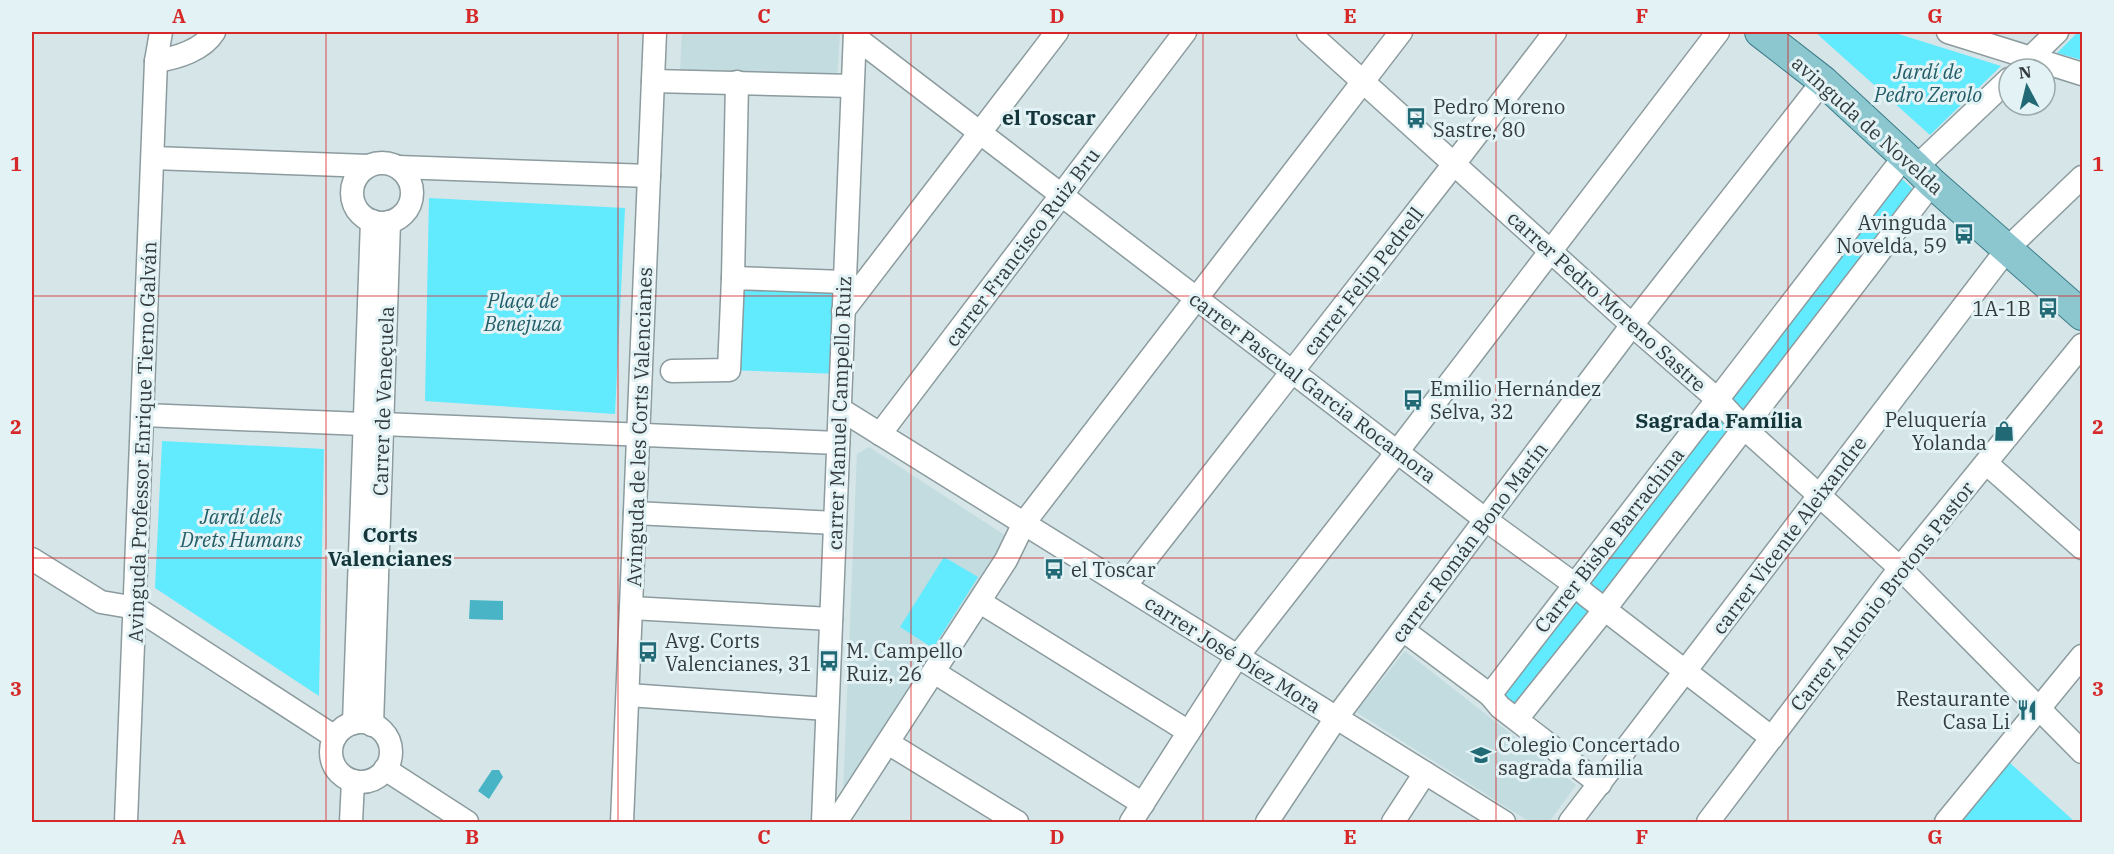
<svg xmlns="http://www.w3.org/2000/svg" width="2114" height="854" viewBox="0 0 2114 854" font-family="'IBM Plex Serif',serif">
  <style>
    .built { fill: #c2dce0 }
    .green { fill: #62eaff }
    .water { fill: #48b4c5 }
    .lines { fill: none; stroke-linecap: round; stroke-linejoin: round }
    .minor-casing { stroke: #8c9b9e; stroke-width: 25 }
    .major-casing { stroke: #3c7d87; stroke-width: 32 }
    .minor { stroke: #fff; stroke-width: 22 }
    .major { stroke: #8cc7d0; stroke-width: 30 }
    .grid { fill: none; stroke: #d62828; stroke-width: 1.5; stroke-opacity: 0.55 }
    .labels { text-anchor: middle; dominant-baseline: central; stroke-width: 6; stroke-linejoin: round; paint-order: stroke }
    .park-label { font-size: 20px; font-style: italic; fill: #225d67; stroke: #e2f2f5 }
    .poi-label { font-size: 20px; fill: #343b3c; stroke: #e2f2f5; text-anchor: start }
    .street-label { font-size: 20px; fill: #343b3c; stroke: #e2f2f5 }
    .neighbourhood-label { font-size: 21px; font-weight: bold; fill: #14363b; stroke: #e2f2f5 }
    .neatline { fill: none; stroke: #d62828; stroke-width: 2 }
    .grid-label { font-size: 20px; text-anchor: middle; font-weight: bold; fill: #d62828 }
  </style>
  <rect width="100%" height="100%" fill="#d5e5e8"/>
  <g class="built">
    <polygon points="682,32 840,32 837,78 680,74"/>
    <polygon points="869,447 1009,538 843,794 857,454"/>
    <polygon points="1405,651 1576,785 1549,822 1530,822 1356,712"/>
  </g>
  <g class="green">
    <polygon points="1815,32 1892,32 2001,66 1930,135"/>
    <polygon points="2078,32 2082,32 2082,60 2057,53"/>
    <polygon points="1900,177 1916,192 1743,414 1727,399"/>
    <polygon points="429,198 625,208 615,414 425,401"/>
    <polygon points="733,278 844,282 840,374 729,370"/>
    <polygon points="1716,413 1733,428 1603,599 1584,583"/>
    <polygon points="162,441 324,449 319,696 155,588"/>
    <polygon points="944,557 978,577 933,648 900,627"/>
    <polygon points="1574,598 1592,614 1516,710 1498,696"/>
    <polygon points="2010,763 2075,822 1958,822"/>
  </g>
  <g class="water">
    <polygon points="470,600 503,601 503,620 469,619"/>
    <polygon points="492,770 499,770 503,777 489,799 478,791"/>
  </g>
  <g class="lines">
    <g class="minor-casing">
      <g id="minor">
        <polyline points="1308,32 1632,325 1717,399 1743,427 1900,568 2082,752"/>
        <polyline points="1948,32 2082,74"/>
        <polyline points="855,37 1486,520 1574,584 1586,595 1772,738"/>
        <path d="M 156,61 C 177,58 203,50 214,32"/>
        <polyline points="2022,66 2057,32"/>
        <polyline points="653,81 851,86"/>
        <polyline points="153,158 368,166"/>
        <circle cx="382" cy="193" r="30"/>
        <polyline points="398,167 649,176"/>
        <polyline points="1916,167 2009,79"/>
        <polyline points="733,278 737,82"/>
        <polyline points="843,311 1057,32"/>
        <polyline points="672,371 729,370 733,278 844,282"/>
        <polyline points="840,409 1504,822"/>
        <polyline points="143,415 363,424"/>
        <polyline points="382,424 838,443"/>
        <polyline points="880,434 1185,32"/>
        <polyline points="1986,463 2082,548"/>
        <polyline points="635,513 835,523"/>
        <polyline points="32,559 101,602 136,608 335,737"/>
        <polyline points="1125,586 1454,164 1555,32"/>
        <polyline points="980,602 1189,732"/>
        <polyline points="631,608 831,619"/>
        <polyline points="1403,630 1490,695 1500,707 1600,784"/>
        <polyline points="934,672 1143,804"/>
        <polyline points="628,695 827,709"/>
        <polyline points="1490,695 1904,157"/>
        <polyline points="1517,719 1605,609 1932,183"/>
        <circle cx="361" cy="752" r="30"/>
        <polyline points="354,723 372,221"/>
        <polyline points="372,725 389,222"/>
        <polyline points="888,743 1017,822"/>
        <polyline points="385,769 467,822"/>
        <polyline points="126,822 156,61 161,32"/>
        <polyline points="351,822 353,781"/>
        <polyline points="622,822 655,32"/>
        <polyline points="823,822 855,32"/>
        <polyline points="836,822 1006,560 1024,523 1401,32"/>
        <polyline points="1131,822 1237,657 1397,452 1718,32"/>
        <polyline points="1267,822 1336,718 1632,325 1823,81"/>
        <polyline points="1393,822 1425,773"/>
        <polyline points="1570,822 2008,248 2082,177"/>
        <polyline points="1708,822 1900,568 2082,345"/>
        <polyline points="1946,822 2082,656"/>
      </g>
    </g>
    <g class="major-casing">
      <polyline id="major" points="1760,32 1823,81 1916,167 1932,183 2082,315"/>
    </g>
    <use href="#minor" class="minor"/>
    <use href="#major" class="major"/>
  </g>
  <path class="grid" d="M 326,32 L 326,822M 618,32 L 618,822M 911,32 L 911,822M 1203,32 L 1203,822M 1496,32 L 1496,822M 1788,32 L 1788,822M 32,296 L 2082,296M 32,558 L 2082,558"/>
  <defs>
    <g id="bus-bare" transform="scale(1.62)"><path d="M-5-6H5V4H4V6H2V4H-2V6H-4V4H-5ZM-3.5-4V0h7V-4ZM-3.5 1.2v1.5H-2V1.2ZM2 1.2v1.5H3.5V1.2Z" fill="#216a75" stroke="#e2f2f5" stroke-width="2.5" paint-order="stroke"/></g>
    <g id="shop-bare" transform="scale(1.62)"><path d="M-5-2.5h2.3a2.7 3.5 0 0 1 5.4 0H5L5.5 6h-11ZM-1.5-2.5h3a1.5 2.3 0 0 0-3 0Z" fill="#216a75" stroke="#e2f2f5" stroke-width="2.5" paint-order="stroke"/></g>
    <g id="restaurant-bare" transform="scale(1.62)"><path d="M-5-6h1v4h1v-4h1v4h1v-4h1v5L-1.5 .5V6h-2V.5L-5-1ZM5-6V6H3V1.5H1.5Q1.5-4 5-6Z" fill="#216a75" stroke="#e2f2f5" stroke-width="2.5" paint-order="stroke"/></g>
    <g id="school-bare" transform="scale(1.62)"><path d="M0-5L7-2L0 1L-7-2ZM-4 1L0 2.5L4 1V4Q0 6-4 4Z" fill="#216a75" stroke="#e2f2f5" stroke-width="2.5" paint-order="stroke"/></g>
  </defs>
  <g fill-rule="evenodd">
    <use href="#bus-bare" x="1416" y="118"/>
    <use href="#bus-bare" x="1964" y="234"/>
    <use href="#bus-bare" x="2048" y="308"/>
    <use href="#bus-bare" x="1413" y="400"/>
    <use href="#shop-bare" x="2004" y="431"/>
    <use href="#bus-bare" x="1054" y="569"/>
    <use href="#bus-bare" x="648" y="652"/>
    <use href="#bus-bare" x="829" y="661"/>
    <use href="#restaurant-bare" x="2027" y="710"/>
    <use href="#school-bare" x="1481" y="755"/>
  </g>
  <g class="labels">
    <g class="park-label">
      <text x="1928" y="71">Jardí de<tspan x="1928" dy="23">Pedro Zerolo</tspan></text>
      <text x="523" y="300">Plaça de<tspan x="523" dy="23">Benejuza</tspan></text>
      <text x="241" y="516">Jardí dels<tspan x="241" dy="23">Drets Humans</tspan></text>
    </g>
    <g class="poi-label">
      <text x="1433" y="106">Pedro Moreno<tspan x="1433" dy="23">Sastre, 80</tspan></text>
      <text x="1947" y="222" text-anchor="end">Avinguda<tspan x="1947" dy="23">Novelda, 59</tspan></text>
      <text x="2031" y="308" text-anchor="end">1A-1B</text>
      <text x="1430" y="388">Emilio Hernández<tspan x="1430" dy="23">Selva, 32</tspan></text>
      <text x="1987" y="419" text-anchor="end">Peluquería<tspan x="1987" dy="23">Yolanda</tspan></text>
      <text x="1071" y="569">el Toscar</text>
      <text x="665" y="640">Avg. Corts<tspan x="665" dy="23">Valencianes, 31</tspan></text>
      <text x="846" y="650">M. Campello<tspan x="846" dy="23">Ruiz, 26</tspan></text>
      <text x="2010" y="698" text-anchor="end">Restaurante<tspan x="2010" dy="23">Casa Li</tspan></text>
      <text x="1498" y="744">Colegio Concertado<tspan x="1498" dy="23">sagrada familia</tspan></text>
    </g>
    <g class="street-label">
      <text transform="translate(1868 125) rotate(42)">avinguda de Novelda</text>
      <text transform="translate(1022 247) rotate(-53)">carrer Francisco Ruiz Bru</text>
      <text transform="translate(1363 281) rotate(-52)">carrer Felip Pedrell</text>
      <text transform="translate(1607 301) rotate(42)">carrer Pedro Moreno Sastre</text>
      <text transform="translate(1313 387) rotate(37)">carrer Pascual Garcia Rocamora</text>
      <text transform="translate(383 401) rotate(-88)">Carrer de Veneçuela</text>
      <text transform="translate(839 413) rotate(-88)">carrer Manuel Campello Ruiz</text>
      <text transform="translate(639 427) rotate(-88)">Avinguda de les Corts Valencianes</text>
      <text transform="translate(142 442) rotate(-88)">Avinguda Professor Enrique Tierno Galván</text>
      <text transform="translate(1789 535) rotate(-53)">carrer Vicente Aleixandre</text>
      <text transform="translate(1609 540) rotate(-52)">Carrer Bisbe Barrachina</text>
      <text transform="translate(1469 542) rotate(-53)">carrer Román Bono Marín</text>
      <text transform="translate(1882 596) rotate(-52)">Carrer Antonio Brotons Pastor</text>
      <text transform="translate(1233 654) rotate(32)">carrer José Díez Mora</text>
    </g>
    <g class="neighbourhood-label">
      <text x="1049" y="117">el Toscar</text>
      <text x="1719" y="420">Sagrada Família</text>
      <text x="390" y="534">Corts<tspan x="390" dy="24">Valencianes</tspan></text>
    </g>
  </g>
  <rect width="2114" height="854" fill="none" stroke="#e2f2f5" stroke-width="66"/>
  <g transform="translate(2027 87) rotate(353)"><circle r="28" fill="#e2f2f5" stroke="#9ca9ab" stroke-width="1.5"/>
  <path d="M0-4.5L10 22L0 15L-10 22Z" fill="#216a75"/>
  <text y="-9" font-size="16" font-weight="bold" text-anchor="middle" fill="#343b3c">N</text>
  </g>
  <rect x="33" y="33" width="2048" height="788" class="neatline"/>
  <g class="grid-label">
    <text x="179" y="23">A</text>
    <text x="472" y="23">B</text>
    <text x="764" y="23">C</text>
    <text x="1057" y="23">D</text>
    <text x="1350" y="23">E</text>
    <text x="1642" y="23">F</text>
    <text x="1935" y="23">G</text>
    <text x="16" y="171">1</text>
    <text x="2098" y="171">1</text>
    <text x="16" y="434">2</text>
    <text x="2098" y="434">2</text>
    <text x="16" y="696">3</text>
    <text x="2098" y="696">3</text>
    <text x="179" y="844">A</text>
    <text x="472" y="844">B</text>
    <text x="764" y="844">C</text>
    <text x="1057" y="844">D</text>
    <text x="1350" y="844">E</text>
    <text x="1642" y="844">F</text>
    <text x="1935" y="844">G</text>
  </g>
</svg>
